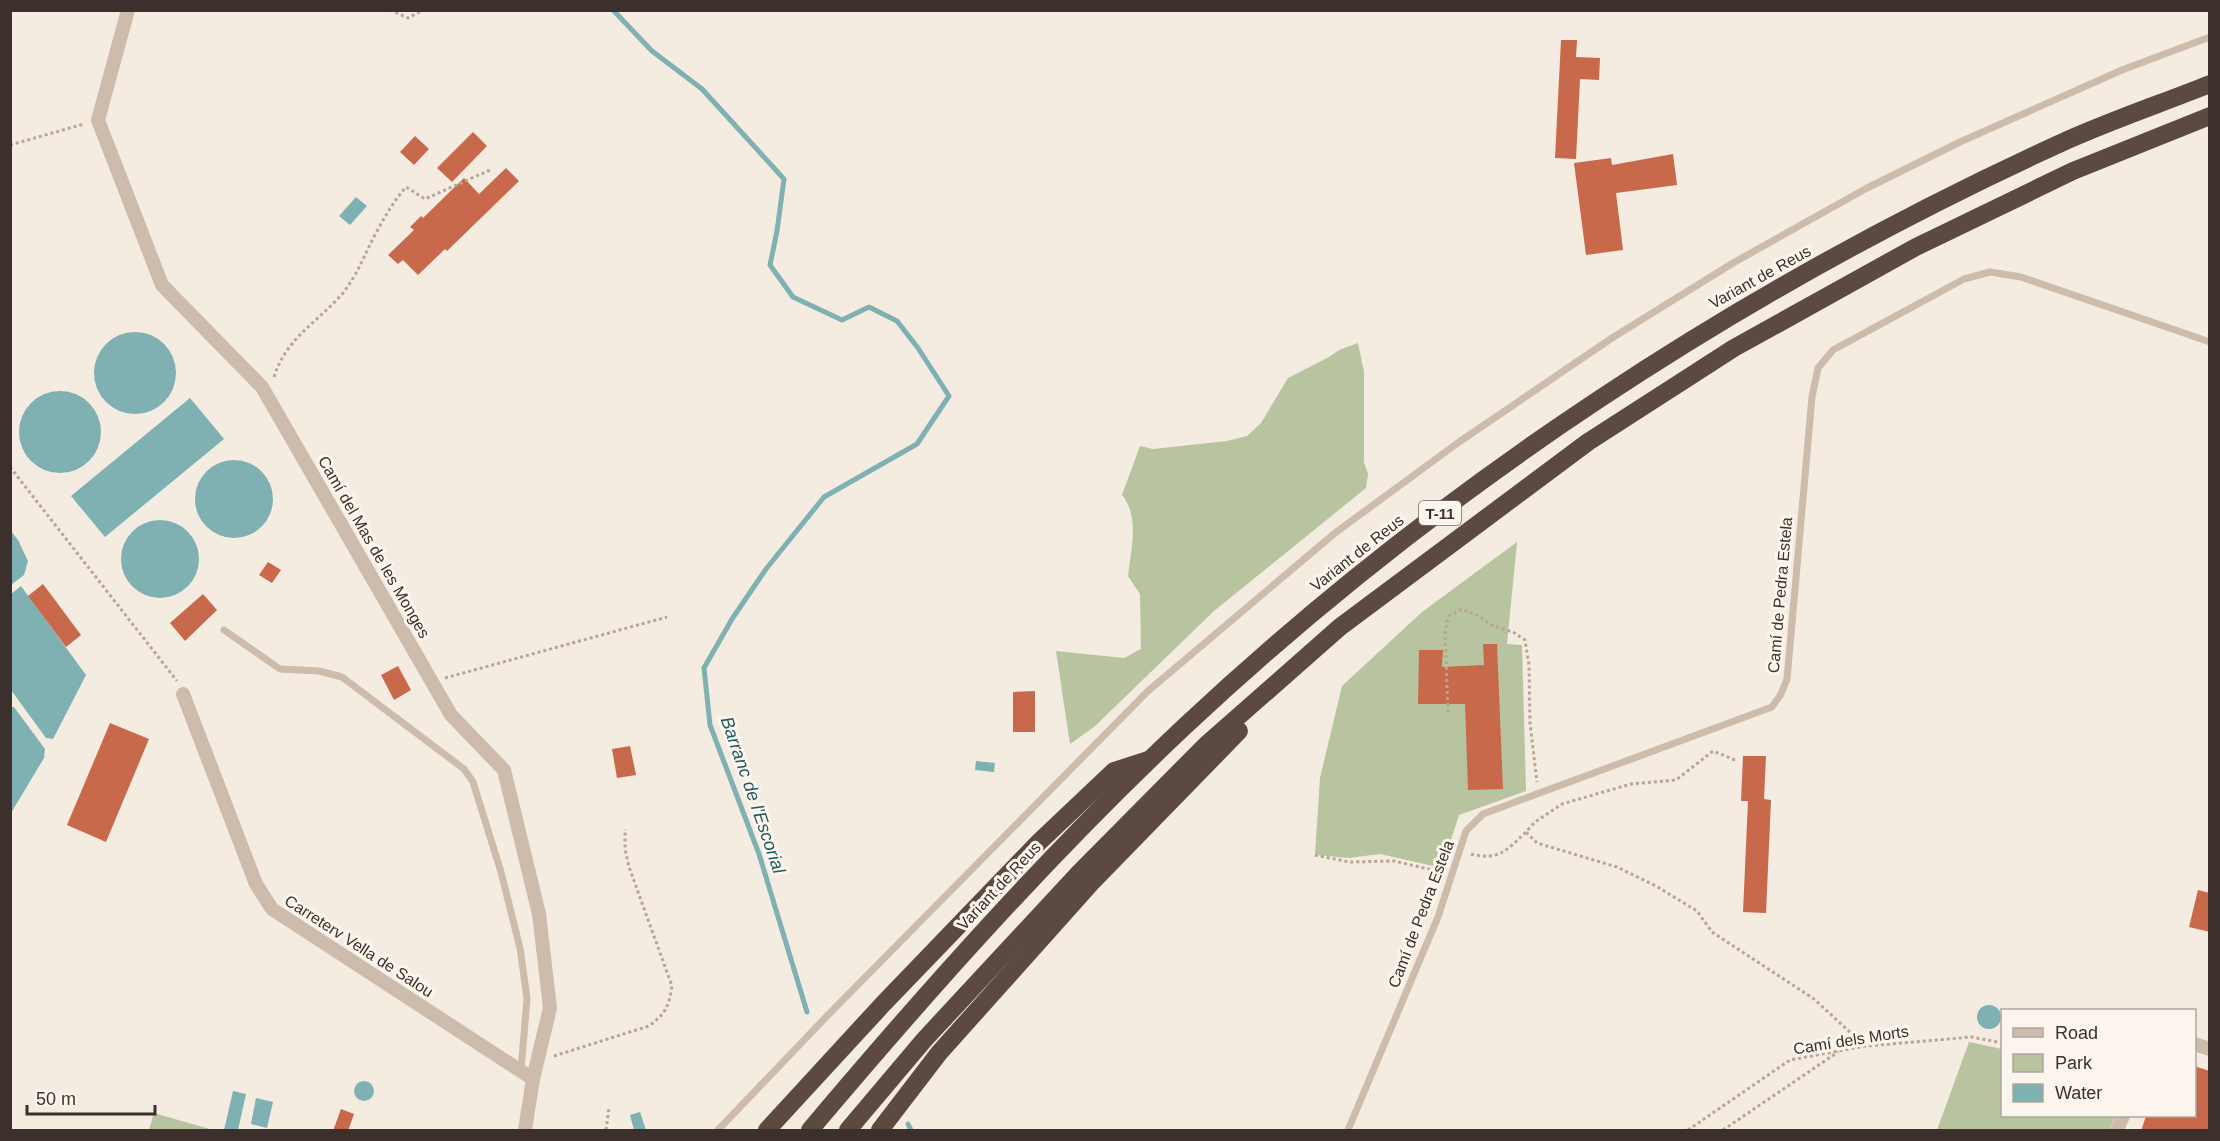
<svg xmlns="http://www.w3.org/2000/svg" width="2220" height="1141" viewBox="0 0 2220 1141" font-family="Helvetica,sans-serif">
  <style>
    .green { fill: #b8c4a0 }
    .water { fill: #7fb0b2 }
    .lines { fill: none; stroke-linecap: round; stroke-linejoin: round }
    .stream { stroke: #7fb0b2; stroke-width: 5 }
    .building { fill: #c8694b }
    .path { stroke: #b9a596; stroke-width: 3; stroke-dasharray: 3 3; stroke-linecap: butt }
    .lane { stroke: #cdbbac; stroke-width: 7 }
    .street { stroke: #cdbbac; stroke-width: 14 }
    .highway { stroke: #5c4a42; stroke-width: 18 }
    .labels { text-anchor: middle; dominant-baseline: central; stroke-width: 6; stroke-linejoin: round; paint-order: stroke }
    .shield { fill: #fbf5ee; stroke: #756b66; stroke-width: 1.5 }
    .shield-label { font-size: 15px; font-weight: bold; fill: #3b302b }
    .street-label { font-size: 16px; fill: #3b302b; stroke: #fbf5ee }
    .water-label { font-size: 18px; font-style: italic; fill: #1f5a5e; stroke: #fbf5ee }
  </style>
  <rect width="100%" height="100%" fill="#f4ebe1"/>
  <g class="green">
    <path d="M 1358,343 L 1364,372 L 1364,462 L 1368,474 L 1366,488 L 1214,611 L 1094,727 L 1070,744 L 1056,651 L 1124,658 L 1141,649 L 1140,594 L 1128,576 C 1131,549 1140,517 1122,495 L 1140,446 L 1153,449 L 1227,441 L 1247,436 L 1261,423 L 1288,378 L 1329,357 L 1339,350 Z"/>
    <polygon points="1517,542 1507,644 1522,645 1526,791 1459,815 1442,868 1380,854 1349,858 1315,855 1320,778 1342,686 1422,612"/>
    <polygon points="1969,1042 2002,1049 2002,1116 2115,1116 2109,1130 1937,1130"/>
    <polygon points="154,1113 213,1130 149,1130"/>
  </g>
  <g class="water">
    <polygon points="356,197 367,206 350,225 339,216"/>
    <circle cx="135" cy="373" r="41"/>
    <circle cx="60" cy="432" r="41"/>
    <polygon points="190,398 224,439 105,537 71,496"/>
    <circle cx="234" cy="499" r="39"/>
    <circle cx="160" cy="559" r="39"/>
    <polygon points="10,530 18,540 28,561 24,575 11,585"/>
    <polygon points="21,586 86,675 53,739 46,738 11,690 11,594"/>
    <polygon points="11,707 14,707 45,749 44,758 11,813"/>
    <polygon points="976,761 995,763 994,772 975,770"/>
    <circle cx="1989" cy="1017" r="12"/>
    <circle cx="364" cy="1091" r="10"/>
    <polygon points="233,1091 246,1094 238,1130 224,1130"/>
    <polygon points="256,1098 273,1102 267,1128 251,1124"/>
    <polygon points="640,1112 646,1130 634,1130 630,1115"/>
  </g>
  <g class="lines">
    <g class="stream">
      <polyline points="613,10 652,51 702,89 784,179 777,231 770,265 793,297 842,320 869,307 897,321 918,348 949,396 917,444 824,497 766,569 732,619 704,668 710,725 759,854 807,1012"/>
      <polyline points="908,1124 911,1130"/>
    </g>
  </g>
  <g class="building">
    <polygon points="1561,40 1577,40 1576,57 1600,58 1599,80 1580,79 1576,159 1555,158"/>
    <polygon points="473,132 487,146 452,182 437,168"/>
    <polygon points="415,136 429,149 414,165 400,152"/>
    <polygon points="1673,154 1677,185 1616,193 1623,250 1586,255 1574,163 1611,158 1612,165"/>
    <polygon points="506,168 519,181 447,251 445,249 418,275 403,260 398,264 388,255 414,230 410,227 421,216 423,218 464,178 479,194"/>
    <polygon points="268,562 281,570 272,583 259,575"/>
    <polygon points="43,584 81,635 66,647 28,596"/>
    <polygon points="203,594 217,610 185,641 170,623"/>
    <polygon points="1483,644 1497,644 1503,789 1468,790 1465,704 1418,704 1419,650 1443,650 1442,667 1484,665"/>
    <polygon points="398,666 411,690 394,700 381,675"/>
    <polygon points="1035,691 1035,732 1013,732 1013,692"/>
    <polygon points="110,723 149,739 106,842 67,825"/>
    <polygon points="630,746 636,775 617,778 612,749"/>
    <polygon points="1743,756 1766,756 1764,799 1771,800 1766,913 1743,912 1748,801 1741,801"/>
    <polygon points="2198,890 2210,893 2210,932 2189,927"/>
    <polygon points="2194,1066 2210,1071 2210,1131 2141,1131 2146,1116 2194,1116"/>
    <polygon points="341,1109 354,1114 348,1131 333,1131"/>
  </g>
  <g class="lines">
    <g class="path">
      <polyline points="390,10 408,18 423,10"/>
      <polyline points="10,145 84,124"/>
      <path d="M 274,377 C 286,338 318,322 343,293 C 359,272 364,255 376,233 C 385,216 394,201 406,187 L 425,199 L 490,170"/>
      <polyline points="10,467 177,681"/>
      <polyline points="445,678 667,617"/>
      <polyline points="1448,712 1445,631 1449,616 1462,609 1479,616 1493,626 1513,632 1525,640 1529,665 1530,723 1537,782"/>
      <polyline points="1735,760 1713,751 1676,780 1631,784 1562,804 1535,822 1526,832 1537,843 1617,867 1656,886 1697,911 1712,932 1814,999 1865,1046"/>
      <path d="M 1471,854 C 1499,861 1507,850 1526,832"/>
      <polyline points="1315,855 1349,862 1394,861 1441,872"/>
      <path d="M 554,1056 L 649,1026 C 665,1014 669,1007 672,986 L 629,867 L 625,849 L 625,829"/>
      <polyline points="606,1130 609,1108"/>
      <polyline points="1688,1130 1790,1060 1865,1046 1972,1037 2002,1043"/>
      <polyline points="1723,1130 1838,1052"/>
    </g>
    <g class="lane">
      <polyline points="224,630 280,669 319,671 342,677 464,769 473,782 501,872 520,948 527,998 521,1071"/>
      <polyline points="718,1130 827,1016 1148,691 1335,533 1459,442 1612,338 1733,263 1867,188 1960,142 2122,70 2210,37"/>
      <polyline points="1348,1130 1438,917 1466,831 1483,814 1772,707 1781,694 1787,679 1812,397 1818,368 1833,350 1964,279 1990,272 2021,277 2210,342"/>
    </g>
    <g class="street">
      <polyline points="128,10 98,120 162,285 262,387 451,715 504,770 539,914 550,1008 533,1079 525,1130"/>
      <polyline points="183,694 256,884 272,909 533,1079"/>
      <polyline points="2194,1044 2210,1049"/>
      <polyline points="2117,1130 2123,1116"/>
    </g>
    <g class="highway">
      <polyline points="767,1130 883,1004 1039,842 1114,771 1148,760"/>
      <path d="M 810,1130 C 928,990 1050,853 1184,727 C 1441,486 1741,289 2061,143 C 2109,121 2160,104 2210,84"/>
      <polyline points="848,1130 924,1040 1079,873 1206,745 1340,627 1588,442 1734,348 1916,247 2073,171 2210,116"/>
      <polyline points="880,1130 939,1053 1091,883 1239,731"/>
    </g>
  </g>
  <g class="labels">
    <rect class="shield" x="1419" y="501" width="42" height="24" rx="4.5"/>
    <g class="shield-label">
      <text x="1440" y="513">T-11</text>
    </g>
    <g class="street-label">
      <text transform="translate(1760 277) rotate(-29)">Variant de Reus</text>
      <text transform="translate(374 547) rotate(60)">Camí del Mas de les Monges</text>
      <text transform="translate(1357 553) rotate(-38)">Variant de Reus</text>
      <text transform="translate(1780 595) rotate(-85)">Camí de Pedra Estela</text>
      <text transform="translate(999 886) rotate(-47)">Variant de Reus</text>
      <text transform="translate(1421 914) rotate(-69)">Camí de Pedra Estela</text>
      <text transform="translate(359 946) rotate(33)">Carreterv Vella de Salou</text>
      <text transform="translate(1851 1040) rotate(-9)">Camí dels Morts</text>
    </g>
    <g class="water-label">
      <text transform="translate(753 795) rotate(71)">Barranc de l'Escorial</text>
    </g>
  </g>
  <rect width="2220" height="1141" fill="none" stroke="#3b302b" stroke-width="24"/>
  <rect x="2001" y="1009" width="195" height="108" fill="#fbf5ee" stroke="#aea6a0" stroke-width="1.5"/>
  <rect x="2013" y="1028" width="30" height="9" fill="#cdbbac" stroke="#aea6a0" stroke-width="1.5"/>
  <text x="2055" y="1039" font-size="18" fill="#3b302b">Road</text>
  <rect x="2013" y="1054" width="30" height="18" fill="#b8c4a0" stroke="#aea6a0" stroke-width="1.5"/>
  <text x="2055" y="1069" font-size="18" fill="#3b302b">Park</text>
  <rect x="2013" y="1084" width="30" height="18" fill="#7fb0b2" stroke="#aea6a0" stroke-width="1.5"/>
  <text x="2055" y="1099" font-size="18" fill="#3b302b">Water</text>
  <path d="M27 1105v9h128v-9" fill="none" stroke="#3b302b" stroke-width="3"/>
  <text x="36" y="1105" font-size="18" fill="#3b302b" stroke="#fbf5ee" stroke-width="4.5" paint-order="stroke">50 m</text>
</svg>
